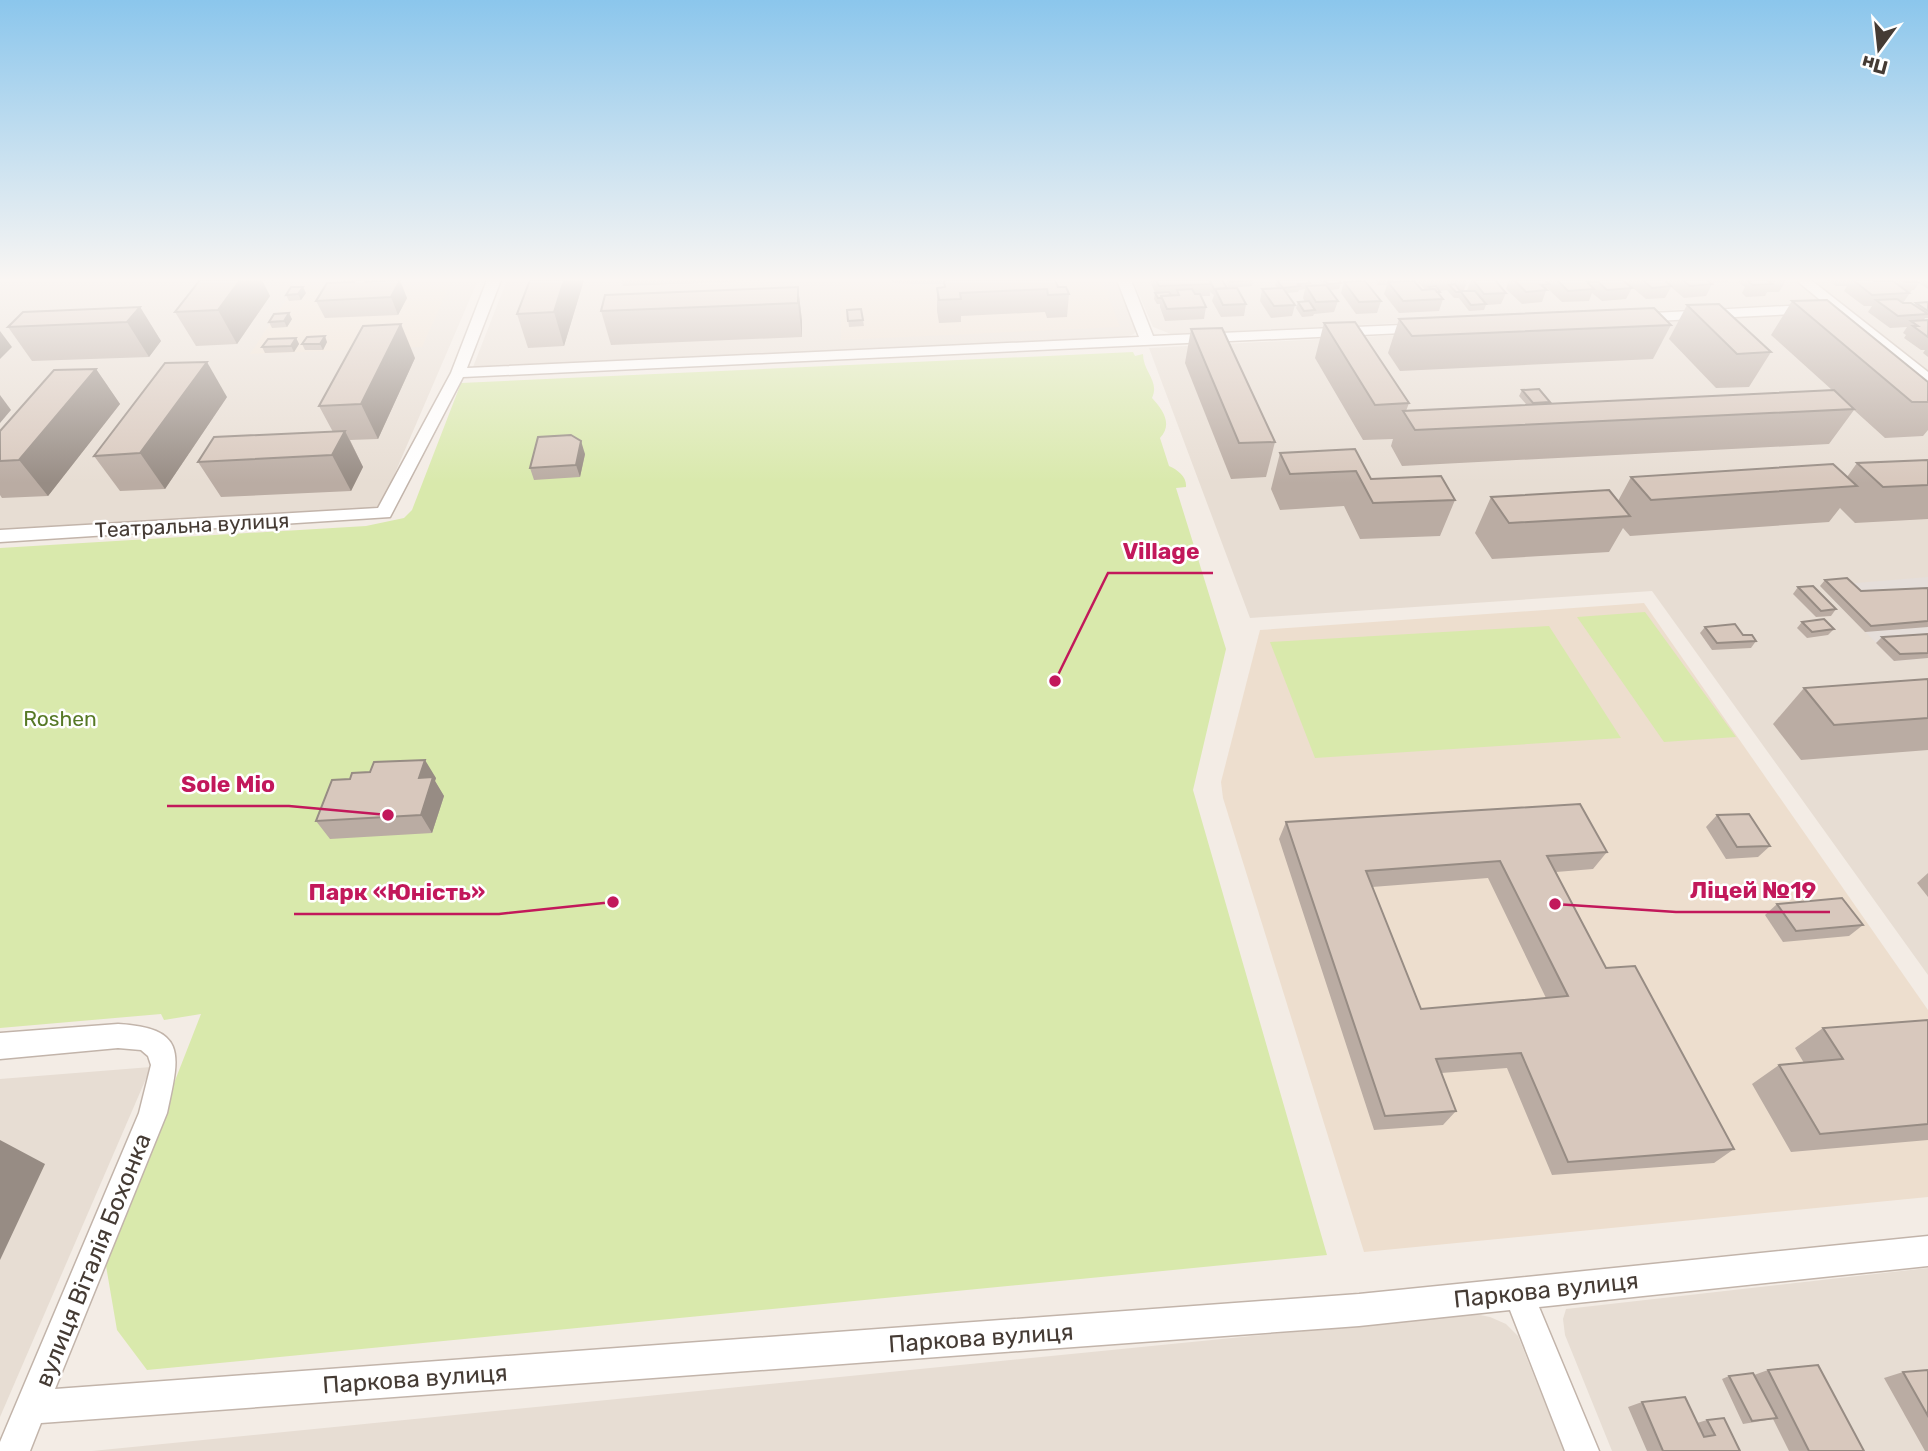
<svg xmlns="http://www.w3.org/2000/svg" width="1928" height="1451" viewBox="0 0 1928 1451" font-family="Rubik,sans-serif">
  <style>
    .residential { fill: #e7ddd3 }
    .industrial { fill: #e5deda }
    .education { fill: #eddece }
    .green { fill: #d9e9ac }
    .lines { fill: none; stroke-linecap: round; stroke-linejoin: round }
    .street-casing { stroke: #c2b4aa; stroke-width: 3 }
    .street { fill: #fff; fill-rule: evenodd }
    .wall { fill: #baaca3; fill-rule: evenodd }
    .shaded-wall { fill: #978c84 }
    .building { fill: #d8c8bd; stroke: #978c84; stroke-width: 2; fill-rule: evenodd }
    .labels { text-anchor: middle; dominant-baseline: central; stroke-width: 5; stroke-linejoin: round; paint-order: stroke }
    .street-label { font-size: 21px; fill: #453b34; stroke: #fff }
    .park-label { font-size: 21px; fill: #567926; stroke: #fff }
    .near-street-label { font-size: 24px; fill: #453b34; stroke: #fff }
    .leader { fill: none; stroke: #c2185b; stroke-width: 2.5 }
    .callout-dot { fill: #c2185b; stroke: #fff; stroke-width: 2.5 }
    .callout-label { font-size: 23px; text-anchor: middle; font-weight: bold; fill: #c2185b; stroke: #fff; stroke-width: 5; stroke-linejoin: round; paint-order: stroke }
  </style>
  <rect width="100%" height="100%" fill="#f3ece5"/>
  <g class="residential">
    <polygon points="0,280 478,280 380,508 0,531"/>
    <polygon points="507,280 1117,280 1136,330 1134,334 1126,337 473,367"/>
    <polygon points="1133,280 1796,280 1820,301 1816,303 1171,334 1153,327"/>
    <polygon points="1811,280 1928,280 1928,372"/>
    <polygon points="1820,313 1928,387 1928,975 1652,591 1250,618 1149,348"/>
    <polygon points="151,1067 0,1417 0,1079"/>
    <polygon points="1928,1268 1928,1451 1612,1451 1565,1335 1563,1319 1566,1309"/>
    <polygon points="1475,1314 1490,1317 1506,1324 1518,1336 1564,1451 92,1451"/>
  </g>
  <polygon class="industrial" points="1928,577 1928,658 1894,661 1820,586"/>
  <g class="education">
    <polygon points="299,280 452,280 422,347 250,354"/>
    <polygon points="840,280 1102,280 1120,327 841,340"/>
    <polygon points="1644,603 1928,1010 1928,1197 1364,1252 1223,798 1221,782 1260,630"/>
  </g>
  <g class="green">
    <path d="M 1133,352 L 1135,356 L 1143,354 C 1143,372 1160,381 1152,398 C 1163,410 1173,424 1160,438 L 1169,466 C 1178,470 1187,477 1186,487 L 1176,488 L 1226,649 L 1193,790 L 1327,1255 L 147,1370 L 117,1330 L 105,1260 L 201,1014 L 164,1020 L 161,1014 L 0,1028 L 0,548 L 366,526 L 404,518 L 412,510 L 461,383 Z"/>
    <polygon points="1645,612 1736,737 1664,742 1577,617"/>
    <polygon points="1549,626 1621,738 1315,758 1270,642"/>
  </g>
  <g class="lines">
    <g class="street-casing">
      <g id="street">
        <polygon points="487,280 501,280 467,368 1139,337 1117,280 1131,280 1153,336 1424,324 1431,328 1424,332 463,377 390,517 0,542 0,530 378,508 451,373"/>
        <polygon points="1796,280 1811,280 1928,372 1928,384 1923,382 1835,312 1634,322 1627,318 1634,314 1825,304"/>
        <path d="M 118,1024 C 189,1028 179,1056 167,1113 L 55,1389 L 1359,1294 L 1928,1236 L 1928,1266 L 1539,1307 L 1599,1451 L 1565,1451 L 1510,1310 L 1359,1326 L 41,1423 L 30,1451 L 0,1451 L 0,1442 L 139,1113 L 151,1065 L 148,1056 L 141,1050 L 118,1048 L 0,1059 L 0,1033 Z"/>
      </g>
    </g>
    <use href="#street" class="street"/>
  </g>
  <g class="wall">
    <polygon points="200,280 283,280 262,281 270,296 237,344 196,346 175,312"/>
    <polygon points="343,280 391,280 407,298 398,315 325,318 316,301 344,283"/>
    <polygon points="584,280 564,346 528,348 517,314"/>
    <polygon points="622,280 775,280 623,286"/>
    <polygon points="892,280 1055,280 1058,287 1069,294 1067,317 1047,318 1045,312 961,316 961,322 939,323 937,311 937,288 944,288 944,284 893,283"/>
    <polygon points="1151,280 1210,280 1227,288 1246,304 1244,316 1221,317 1212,301 1214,295 1210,292 1210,296 1201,296 1206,307 1204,319 1165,321 1160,307 1160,304 1157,304 1154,299 1155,293 1151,283"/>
    <polygon points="1227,280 1253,280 1252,286 1229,288 1226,283"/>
    <polygon points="1270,280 1308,280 1310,283 1310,286 1323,285 1320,282 1320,280 1339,280 1341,283 1339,289 1330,290 1338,301 1334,312 1314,314 1313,316 1302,317 1296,308 1298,302 1305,302 1303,298 1305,289 1299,290 1298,292 1287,293 1295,305 1292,316 1271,318 1260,301 1262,289 1277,288 1275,285 1276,280"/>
    <polygon points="1375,280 1394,280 1393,282 1422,290 1425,290 1417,280 1468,280 1464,290 1459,290 1460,291 1468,291 1467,290 1471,280 1498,280 1496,281 1506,293 1501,304 1486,305 1484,310 1469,311 1459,298 1454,298 1447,290 1439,291 1439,294 1443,299 1439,311 1399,313 1384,294 1387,285 1378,285"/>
    <polygon points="1509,280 1544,280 1547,283 1548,280 1623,280 1632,288 1626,299 1602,301 1592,293 1589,301 1562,302 1547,288 1542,302 1522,304 1506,289"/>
    <polygon points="1628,280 1664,280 1665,281 1666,280 1707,280 1712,284 1706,296 1684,298 1671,287 1665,298 1646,299 1627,283"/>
    <polygon points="1710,280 1729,280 1728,282 1713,283"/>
    <polygon points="1739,280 1786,280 1779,292 1767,292 1765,296 1746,297 1742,293 1745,287 1738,282"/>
    <polygon points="1828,280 1928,280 1928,289 1919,283 1914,290 1912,290 1903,303 1914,305 1916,303 1928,302 1928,318 1925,318 1924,320 1928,320 1928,357 1923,353 1925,350 1921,350 1904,338 1906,335 1903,333 1907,327 1890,328 1868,312 1872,306 1864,306 1844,291 1847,286 1836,286"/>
    <polygon points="1344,282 1381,301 1377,313 1356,314 1341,293"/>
    <polygon points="798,287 802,321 802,337 611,345 601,311"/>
    <polygon points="306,293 301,300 289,301 286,295"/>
    <polygon points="1792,301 1928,382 1928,430 1923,436 1885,438 1854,410 1829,444 1402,466 1391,446 1393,439 1363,440 1315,358 1324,323 1409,403 1406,411 1527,405 1519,396 1522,390 1550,402 1550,404 1832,390 1771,335"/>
    <polygon points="1687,305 1771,352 1749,387 1716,388 1669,339"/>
    <polygon points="140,307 161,341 149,357 32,361 8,327"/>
    <polygon points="847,310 863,320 864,326 849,327"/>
    <polygon points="292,319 287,327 272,328 269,322"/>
    <polygon points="1399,319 1671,325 1653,359 1400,371 1388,353"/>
    <polygon points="1191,329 1275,442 1266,477 1231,479 1185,363"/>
    <polygon points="296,338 299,344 294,352 265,353 262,347"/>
    <polygon points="327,342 323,350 305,350 302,344"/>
    <polygon points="415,358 378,439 350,440 363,467 351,491 221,497 198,462 333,432 319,406"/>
    <polygon points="96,369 120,404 48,496 2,498 0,495 0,431"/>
    <polygon points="227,397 165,489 120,491 94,456"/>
    <polygon points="1355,449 1371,479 1455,500 1440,536 1360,539 1344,506 1280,510 1271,489 1280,453"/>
    <polygon points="585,454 580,477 534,480 530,468"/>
    <polygon points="1928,460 1928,519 1855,523 1840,508 1829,522 1630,536 1623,528 1609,552 1492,559 1475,533 1491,497 1618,501 1631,477 1847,477 1857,463"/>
    <polygon points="1825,580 1861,591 1928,588 1928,627 1865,632 1820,586"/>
    <polygon points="1798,587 1836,609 1831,616 1816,617 1793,594"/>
    <polygon points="1802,622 1834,629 1828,635 1807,638 1797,628"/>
    <polygon points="1705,627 1743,635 1756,641 1751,648 1712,650 1700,633"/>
    <polygon points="1928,634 1928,658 1894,661 1876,643 1882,637"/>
    <polygon points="1928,679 1928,750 1801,760 1773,724 1804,688"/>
    <polygon points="436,778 435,781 444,796 432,833 330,839 316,821"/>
    <polygon points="1717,815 1770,846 1758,857 1726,859 1706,827"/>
    <path d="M 1286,822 L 1607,852 L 1593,869 L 1556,872 L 1606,968 L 1734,1149 L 1714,1163 L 1552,1175 L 1507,1068 L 1441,1073 L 1456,1111 L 1443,1125 L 1374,1130 L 1279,839 ZM 1488,878 L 1546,998 L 1421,1009 L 1372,887 Z"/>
    <polygon points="1928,873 1928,897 1917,883"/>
    <polygon points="1777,904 1863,925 1849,936 1783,942 1765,915"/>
    <polygon points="1928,1020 1928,1140 1791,1152 1752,1084 1779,1065 1804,1063 1795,1048 1823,1028"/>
    <polygon points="1768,1370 1864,1451 1789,1451 1773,1419 1743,1424 1722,1379 1729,1376 1754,1375"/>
    <polygon points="1928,1370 1928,1451 1925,1451 1884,1378 1903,1372"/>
    <polygon points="1642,1402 1697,1423 1707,1420 1740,1451 1647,1451 1628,1407"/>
  </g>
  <g class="shaded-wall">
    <polygon points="240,280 262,280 270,296 237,344 218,310"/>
    <polygon points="400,280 407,298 398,315 391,297"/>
    <polygon points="564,280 584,280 564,346 554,312"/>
    <polygon points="303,287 306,293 301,300 298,294"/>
    <polygon points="798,287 802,321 802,337 798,303"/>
    <polygon points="140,307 161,341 149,357 127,322"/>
    <polygon points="289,313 292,319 287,327 284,321"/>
    <polygon points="401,324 415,358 378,439 361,404"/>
    <polygon points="0,331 12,347 0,359"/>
    <polygon points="325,336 327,342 323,350 320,344"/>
    <polygon points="296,338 299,344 294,352 291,346"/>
    <polygon points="207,362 227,397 165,489 140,453"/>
    <polygon points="96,369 120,404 48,496 19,460"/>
    <polygon points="0,395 11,410 0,423"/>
    <polygon points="345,431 363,467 351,491 332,455"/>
    <polygon points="581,441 585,454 580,477 576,465"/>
    <polygon points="425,760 436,778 435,781 444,796 432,833 421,815 419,778"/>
    <polygon points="0,1140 45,1164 0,1260"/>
  </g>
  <g class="building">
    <polygon points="200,280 240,280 218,310 175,312"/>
    <polygon points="355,280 366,280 365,282 400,280 391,297 316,301 327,283 354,282"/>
    <polygon points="530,280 564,280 554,312 517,314"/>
    <polygon points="944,280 1055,280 1058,287 1066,287 1069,294 1048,295 1047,289 960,293 961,299 939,300 937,288 945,287"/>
    <polygon points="1156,280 1210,280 1212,284 1159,286"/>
    <polygon points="1222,280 1227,288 1214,289 1210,281"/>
    <polygon points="1229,280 1253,280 1230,282"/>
    <polygon points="1277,280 1308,280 1310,283 1298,284 1300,286 1283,288"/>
    <polygon points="1324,280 1339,280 1341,283 1328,284"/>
    <polygon points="1473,280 1495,280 1506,293 1484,294"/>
    <polygon points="1514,280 1544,280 1549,284 1541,285 1547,290 1526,292"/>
    <polygon points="1557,280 1594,280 1596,282 1587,282 1594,289 1568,291"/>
    <polygon points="1596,280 1623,280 1632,288 1607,290"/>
    <polygon points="1643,280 1664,280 1671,286 1652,288"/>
    <polygon points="1683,280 1707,280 1712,284 1690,286"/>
    <polygon points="1756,280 1786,280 1768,281 1772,284 1753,285 1748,281"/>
    <polygon points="1853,280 1872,280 1874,281 1893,281 1909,293 1872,295"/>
    <polygon points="1901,280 1915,280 1917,282 1905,282"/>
    <polygon points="1365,281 1381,301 1359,302 1344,282"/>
    <polygon points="1414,281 1422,290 1435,289 1443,299 1403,301 1388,282"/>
    <polygon points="1455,284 1460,291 1475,291 1486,304 1471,305 1461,292 1456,292 1449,285"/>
    <polygon points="1326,285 1338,301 1316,302 1306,286"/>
    <polygon points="1436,286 1440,292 1437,292 1435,289 1431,289 1429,287"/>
    <polygon points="291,287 303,287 298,294 286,295"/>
    <polygon points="798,287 798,303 601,311 605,295"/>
    <polygon points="1237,288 1246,304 1223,305 1215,289"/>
    <polygon points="1283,288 1295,305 1274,306 1262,289"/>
    <polygon points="1192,289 1195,294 1200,294 1206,307 1167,309 1161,296 1179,295 1177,290"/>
    <polygon points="1169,292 1171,295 1161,296 1161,298 1158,298 1155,293"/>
    <polygon points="1897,299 1903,303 1911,303 1928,314 1898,316 1876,300"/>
    <polygon points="1827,300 1928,382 1928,402 1912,402 1792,301"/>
    <polygon points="1309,301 1315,310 1304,311 1298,302"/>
    <polygon points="1928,302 1928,311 1916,303"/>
    <polygon points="1719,304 1771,352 1737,354 1687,305"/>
    <polygon points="140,307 127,322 8,327 23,312"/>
    <polygon points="1654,308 1671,325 1412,336 1399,319"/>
    <polygon points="861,309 863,320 848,321 847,310"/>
    <polygon points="289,313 284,321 269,322 274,314"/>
    <polygon points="1928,320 1928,337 1913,326 1918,326 1911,321"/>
    <polygon points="1355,322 1409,403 1375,405 1324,323"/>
    <polygon points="401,324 361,404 319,406 363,326"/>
    <polygon points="1222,328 1275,442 1239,443 1191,329"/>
    <polygon points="325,336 320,344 302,344 307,337"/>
    <polygon points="296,338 291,346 262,347 268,339"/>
    <polygon points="207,362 140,453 94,456 165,363"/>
    <polygon points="96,369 19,460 0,461 0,431 54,370"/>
    <polygon points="1539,389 1550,402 1533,403 1522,390"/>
    <polygon points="1834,390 1854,409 1415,430 1403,411"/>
    <polygon points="345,431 332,455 198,462 214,437"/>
    <polygon points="571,435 581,441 576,465 530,468 538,437"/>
    <polygon points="1355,449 1371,479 1441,476 1455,500 1373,503 1356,471 1290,474 1280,453"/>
    <polygon points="1928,460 1928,485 1883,487 1857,463"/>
    <polygon points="1833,464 1857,486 1651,500 1631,477"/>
    <polygon points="1609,490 1630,516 1509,523 1491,497"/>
    <polygon points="1847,578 1861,591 1928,588 1928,621 1871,626 1825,580"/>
    <polygon points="1813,586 1836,609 1821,611 1798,587"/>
    <polygon points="1824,619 1834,629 1812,632 1802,622"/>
    <polygon points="1735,624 1743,635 1752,635 1756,641 1717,643 1705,627"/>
    <polygon points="1928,634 1928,653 1900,654 1882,637"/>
    <polygon points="1928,679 1928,718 1834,725 1804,688"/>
    <polygon points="425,760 419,778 433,777 421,815 316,821 332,780 350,779 352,773 370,772 374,762"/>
    <path d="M 1580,804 L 1607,852 L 1547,856 L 1606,968 L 1635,966 L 1734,1149 L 1568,1162 L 1521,1053 L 1436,1059 L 1456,1111 L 1385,1116 L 1286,822 ZM 1500,861 L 1568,996 L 1421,1009 L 1366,871 Z"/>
    <polygon points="1749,814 1770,846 1737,847 1717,815"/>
    <polygon points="1842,898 1863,925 1796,931 1777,904"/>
    <polygon points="1928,1020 1928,1124 1820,1134 1779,1065 1843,1059 1823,1028"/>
    <polygon points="1818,1365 1864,1451 1809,1451 1768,1370"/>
    <polygon points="1928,1370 1928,1416 1903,1372"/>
    <polygon points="1753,1373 1777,1418 1752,1421 1729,1376"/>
    <polygon points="1685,1397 1704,1437 1715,1435 1707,1420 1724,1418 1740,1451 1663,1451 1642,1402"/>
  </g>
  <linearGradient id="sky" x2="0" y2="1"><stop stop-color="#8bc6ec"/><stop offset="0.58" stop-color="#faf6f3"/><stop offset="1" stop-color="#faf6f3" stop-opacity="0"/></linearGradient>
  <rect width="1928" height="483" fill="url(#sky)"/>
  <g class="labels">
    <g class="street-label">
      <text transform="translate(192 525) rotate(-3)">Театральна вулиця</text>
    </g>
    <g class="park-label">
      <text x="60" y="718">Roshen</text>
    </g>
    <g class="near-street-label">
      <text transform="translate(93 1260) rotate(-68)">вулиця Віталія Бохонка</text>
      <text transform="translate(1546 1290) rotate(-6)">Паркова вулиця</text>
      <text transform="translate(981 1338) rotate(-4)">Паркова вулиця</text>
      <text transform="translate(415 1379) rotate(-4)">Паркова вулиця</text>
    </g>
  </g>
  <path class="leader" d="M1055 681L1108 573H1213M388 815L289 806H167M1555 904L1676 912H1830M613 902L499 914H294"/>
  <g class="callout-dot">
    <circle cx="1055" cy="681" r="7"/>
    <circle cx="388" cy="815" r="7"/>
    <circle cx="1555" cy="904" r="7"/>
    <circle cx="613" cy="902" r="7"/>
  </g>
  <g class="callout-label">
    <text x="1161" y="559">Village</text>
    <text x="228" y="792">Sole Mio</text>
    <text x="1753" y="898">Ліцей №19</text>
    <text x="397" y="900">Парк «Юність»</text>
  </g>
  <g transform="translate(1879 49) rotate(195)" stroke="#ffffff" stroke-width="5" paint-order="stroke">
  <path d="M0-5L12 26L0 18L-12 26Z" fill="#453b34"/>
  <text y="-10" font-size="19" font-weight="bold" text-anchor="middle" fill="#453b34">Пн</text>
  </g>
</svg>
